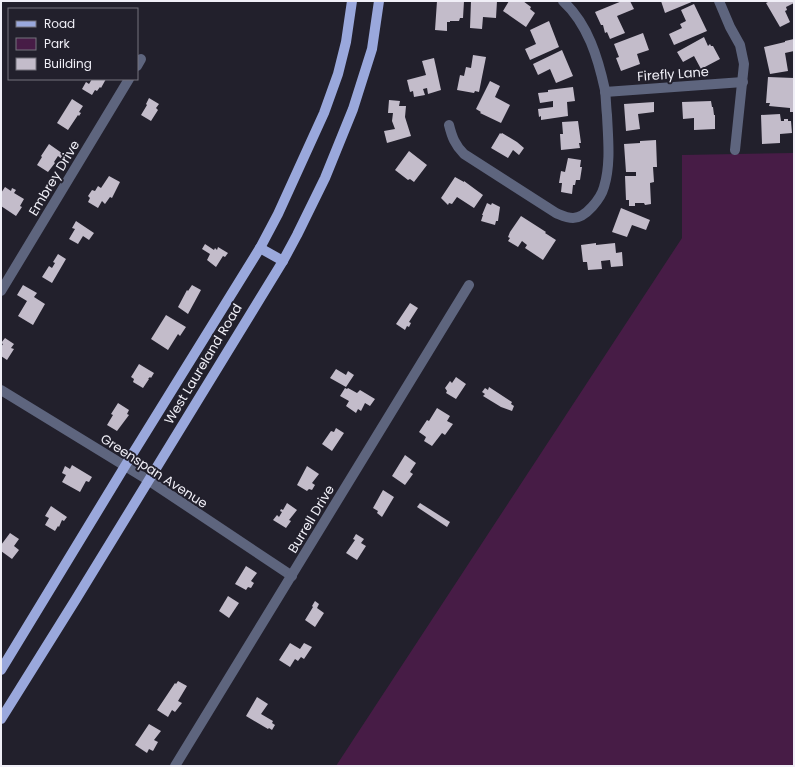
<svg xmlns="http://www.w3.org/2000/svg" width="795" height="767" viewBox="0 0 795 767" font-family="Poppins,sans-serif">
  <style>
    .green { fill: #471c46 }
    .building { fill: #c3bcca }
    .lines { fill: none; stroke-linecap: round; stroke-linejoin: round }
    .minor { stroke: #5e657e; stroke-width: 10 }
    .major { stroke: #9aa8dc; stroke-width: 10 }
    .labels { text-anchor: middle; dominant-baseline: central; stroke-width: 4; stroke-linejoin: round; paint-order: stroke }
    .street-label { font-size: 13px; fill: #f0eff7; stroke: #22202c }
  </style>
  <rect width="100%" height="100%" fill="#22202c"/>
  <polygon class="green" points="794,153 794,766 336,766 682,238 682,155"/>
  <g class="building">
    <polygon points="437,1 464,1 463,18 460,18 459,21 450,21 450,22 447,22 447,31 435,30"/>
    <polygon points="471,1 497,1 496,18 483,17 482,29 470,28"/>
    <polygon points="509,1 523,1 531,7 530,9 535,13 526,27 503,11"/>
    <polygon points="622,1 630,1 634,9 617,16 625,33 610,39 607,32 605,33 603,25 601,25 595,12"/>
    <polygon points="661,1 694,1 665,13"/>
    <polygon points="770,1 794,1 794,3 786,7 787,10 785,11 790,22 780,27 766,3"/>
    <polygon points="694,4 707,31 674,45 669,34 682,28 680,24 686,21 681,10"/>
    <polygon points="549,21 559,47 530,60 525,49 536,44 530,30"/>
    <polygon points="643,33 649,50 637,54 640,64 621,71 616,58 619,57 614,44"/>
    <polygon points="704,37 708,46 710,44 711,46 713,46 720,59 701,69 694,56 683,62 677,52"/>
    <polygon points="794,39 794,51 785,53 788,71 770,74 764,47 785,42 785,41"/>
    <polygon points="562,50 573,76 556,83 550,69 538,75 533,64"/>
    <polygon points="473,55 486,57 479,92 475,91 474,93 457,90 460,75 464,76 466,67 471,68"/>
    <polygon points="434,58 441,90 428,94 427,88 423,89 425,95 414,97 413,91 410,92 407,80 426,75 422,61"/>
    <polygon points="768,77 794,78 794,112 790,112 790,108 769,106 770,103 766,103"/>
    <polygon points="92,79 106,79 101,88 100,87 97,91 95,90 92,95 82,89 86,82 89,84"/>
    <polygon points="490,81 500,86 495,97 510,105 501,123 480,113 481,112 476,109"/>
    <polygon points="573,87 575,101 567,102 568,116 541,120 541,116 539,117 538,109 553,107 553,101 540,103 538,93 548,92 548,90"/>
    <polygon points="149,98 159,104 156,108 158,110 151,121 141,115 147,105 146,104"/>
    <polygon points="72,99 83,106 79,112 81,113 79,116 78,115 68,130 57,123"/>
    <polygon points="389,100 400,101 399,106 406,106 405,117 411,136 387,143 384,131 395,129 392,121 393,113 388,113"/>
    <polygon points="711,101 712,107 713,107 714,115 715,115 715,129 694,130 694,118 683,119 682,102"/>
    <polygon points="654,102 654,112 638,114 640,129 626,131 624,104"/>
    <polygon points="780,114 781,121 784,121 784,119 788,119 788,121 791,121 792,133 780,134 780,143 762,144 761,115"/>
    <polygon points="578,121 581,143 579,143 580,148 561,150 560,134 563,134 562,122"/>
    <polygon points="500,133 501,134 502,133 517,142 524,148 519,155 513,150 508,158 491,148"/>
    <polygon points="656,140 657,167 653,167 654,182 650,183 651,204 645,205 644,203 635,203 635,206 629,206 629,200 626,200 625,176 636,176 636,172 626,172 624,144 640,143 640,141"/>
    <polygon points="49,144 66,156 63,160 58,156 54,162 55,163 48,172 37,165 42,157 41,156"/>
    <polygon points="409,151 427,165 414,182 410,179 408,180 395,170"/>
    <polygon points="568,158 581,160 580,167 582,167 580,180 576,180 575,185 573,185 572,194 561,192 562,183 559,183 561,171 565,172"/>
    <polygon points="109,176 120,182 112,198 110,197 105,204 102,201 98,208 88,202 90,198 88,196 92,190 95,191 98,186 101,188"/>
    <polygon points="455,177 464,182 464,181 483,195 474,208 457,197 452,204 449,203 448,205 441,198"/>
    <polygon points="5,187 11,191 12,188 16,190 14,193 24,199 20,206 22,207 16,216 1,206 1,193"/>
    <polygon points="487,203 491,205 492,203 500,207 498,221 496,221 495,225 481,221 483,215 482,215"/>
    <polygon points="621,208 650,220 646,230 632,225 627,237 612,232"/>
    <polygon points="521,216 546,232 545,233 556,240 543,260 525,248 527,245 522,241 518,247 508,241 510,238 508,237 510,232"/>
    <polygon points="76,221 94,233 89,240 83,236 78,244 69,239 75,229 72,228"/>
    <polygon points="596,243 596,245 615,243 616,253 622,252 623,266 611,267 610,260 601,261 602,269 588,270 587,262 583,262 581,245"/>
    <polygon points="205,244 214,250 215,248 217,250 218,247 228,253 225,257 223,256 216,267 207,260 210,254 202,249"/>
    <polygon points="58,254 66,259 52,283 42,277 49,266 52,268 55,263 53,262"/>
    <polygon points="23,285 37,293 34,297 45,304 33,325 18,316 27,301 17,295"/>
    <polygon points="192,285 201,290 188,314 178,307 187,290 188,291"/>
    <polygon points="410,303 418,308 409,322 411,323 409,327 407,326 405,330 396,324"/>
    <polygon points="166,315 186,327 180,336 178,334 168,350 151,339"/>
    <polygon points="5,338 14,344 11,348 14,349 7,360 1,356 1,347 3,344 1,343"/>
    <polygon points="139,364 154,373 151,378 150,377 148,379 149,379 143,388 133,382 134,379 131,377"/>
    <polygon points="336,369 346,375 348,371 354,375 346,387 330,378"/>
    <polygon points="456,377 466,384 456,399 446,393 447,391 445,388 450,381 452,383"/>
    <polygon points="489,387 512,402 511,404 514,406 512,411 501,407 483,396 485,394 482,392 485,388 488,390"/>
    <polygon points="345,388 347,389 348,388 357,393 360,390 375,399 370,406 365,403 361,411 358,409 356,413 346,406 349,401 340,396"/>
    <polygon points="118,403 129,410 127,414 129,415 117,431 107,425 113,415 111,414"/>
    <polygon points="437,408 450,416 447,421 453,424 445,435 442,433 432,446 424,441 426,437 419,432 427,420 429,421"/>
    <polygon points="336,428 344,433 332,451 322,444 331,431 334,432"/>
    <polygon points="405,455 416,463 410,472 413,474 405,485 392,476"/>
    <polygon points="72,465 92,477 89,482 86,481 80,492 62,482 66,475 62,473 65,466 70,469"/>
    <polygon points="307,466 319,474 312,483 315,485 312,490 309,489 307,491 297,485"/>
    <polygon points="383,490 394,497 382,517 377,513 378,511 373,508"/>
    <polygon points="287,503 297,510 289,520 291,521 286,528 273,520 277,515 279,517 282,512 280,511 281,509 283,510"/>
    <polygon points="420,503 450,522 447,527 417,507"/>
    <polygon points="51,506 67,517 64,521 62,520 59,527 58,526 55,531 45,525 49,518 45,516"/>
    <polygon points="10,533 19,539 14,546 19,550 12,559 1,551 1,545"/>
    <polygon points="356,534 364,539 361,543 366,546 357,560 346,553 355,540 353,539"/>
    <polygon points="246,566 257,573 251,581 254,583 251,588 248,587 246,590 235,584"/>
    <polygon points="228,596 239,603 229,618 219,611"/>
    <polygon points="315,601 319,604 317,608 324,613 315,627 305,620 313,607 312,606"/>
    <polygon points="290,643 300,649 304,643 312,647 304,659 301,657 298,661 295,659 290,667 279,660"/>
    <polygon points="178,681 187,686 178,701 182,703 175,712 172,710 168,717 157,710 175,683 176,684"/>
    <polygon points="257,697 268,704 261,714 273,721 272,723 275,725 272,730 269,728 268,729 246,716"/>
    <polygon points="149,724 161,731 154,740 158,742 153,751 149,749 147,753 135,745"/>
  </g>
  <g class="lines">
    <g class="minor">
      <polyline points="719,1 730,27 740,45 744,64 735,150"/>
      <polyline points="137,66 141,59"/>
      <polyline points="605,92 743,82"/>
      <path d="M 449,125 C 452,137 455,145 464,154 L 556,213 C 561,215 567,218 573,218 C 586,218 601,198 604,187 C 611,164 608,138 607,115 C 606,107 606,98 605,90 C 598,58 588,24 563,1"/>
      <polyline points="1,291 129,79"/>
      <polyline points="1,390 148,480 292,576"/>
      <polyline points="175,766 469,285"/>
    </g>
    <g class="major">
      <polyline points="260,248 283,261"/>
      <polyline points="1,670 125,466 260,248 278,214 324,113 338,74 346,42 352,1"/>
      <polyline points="1,719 76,599 283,261 297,235 325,178 353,109 372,49 379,1"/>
    </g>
  </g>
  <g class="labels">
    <g class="street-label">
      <text transform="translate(673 74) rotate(-4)">Firefly Lane</text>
      <text transform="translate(54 178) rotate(-59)">Embrey Drive</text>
      <text transform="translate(203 364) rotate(-59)">West Laureland Road</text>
      <text transform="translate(154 471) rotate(33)">Greenspan Avenue</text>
      <text transform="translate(311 519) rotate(-59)">Burrell Drive</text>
    </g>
  </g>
  <rect width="795" height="767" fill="none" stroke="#f0eff7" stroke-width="4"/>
  <rect x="8" y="8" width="130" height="72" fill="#22202c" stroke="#74737d"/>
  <rect x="16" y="21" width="20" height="6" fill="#9aa8dc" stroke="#74737d"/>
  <text x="44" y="28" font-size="12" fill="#f0eff7">Road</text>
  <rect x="16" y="38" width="20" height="12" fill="#471c46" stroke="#74737d"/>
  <text x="44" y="48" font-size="12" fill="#f0eff7">Park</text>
  <rect x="16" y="58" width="20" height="12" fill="#c3bcca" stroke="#74737d"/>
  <text x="44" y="68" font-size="12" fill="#f0eff7">Building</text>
</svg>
